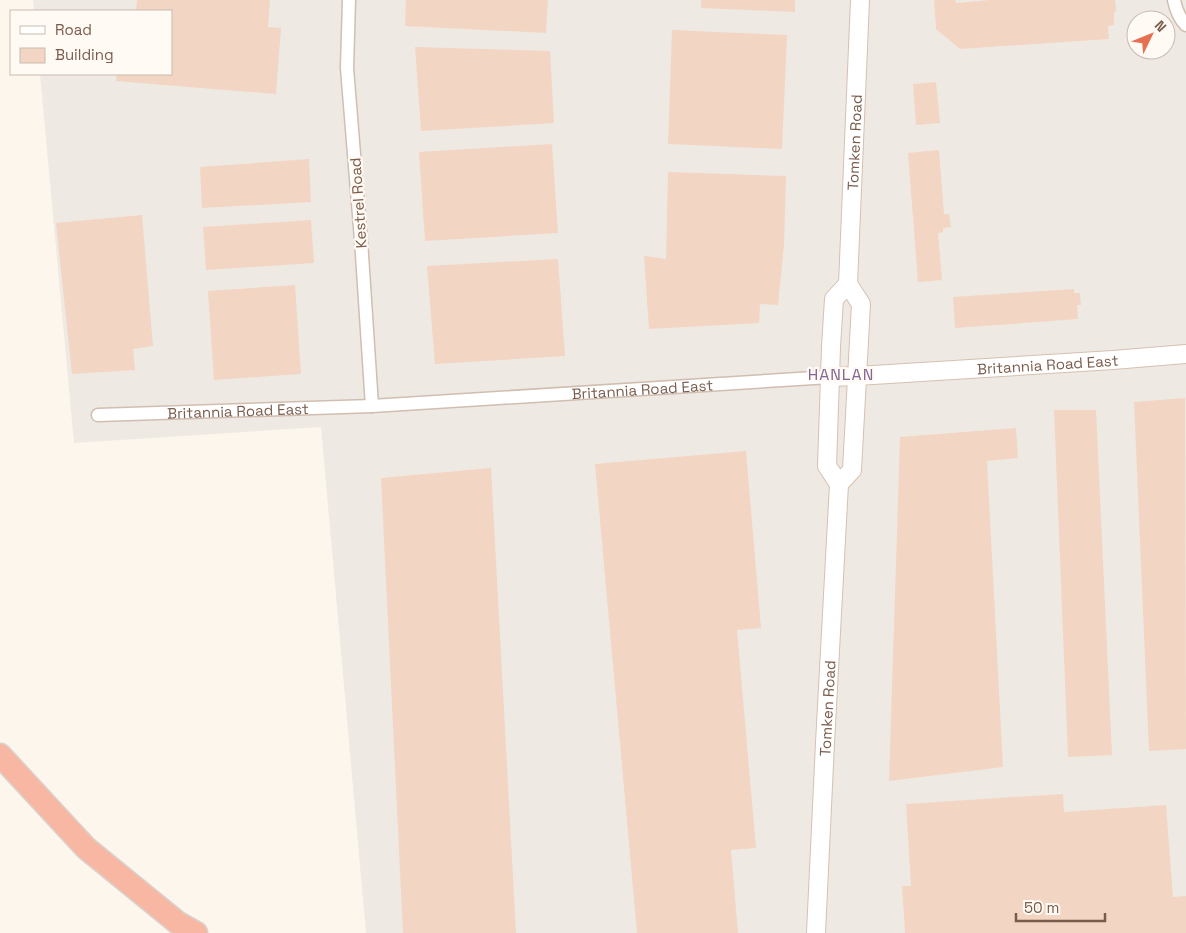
<svg xmlns="http://www.w3.org/2000/svg" width="1186" height="933" viewBox="0 0 1186 933" font-family="'Space Grotesk',sans-serif">
  <style>
    .industrial { fill: #efe9e4; fill-rule: evenodd }
    .building { fill: #f3d5c3 }
    .lines { fill: none; stroke-linecap: round; stroke-linejoin: round }
    .street-casing { stroke: #d1beb0; stroke-width: 15 }
    .secondary-casing { stroke: #d6c0b0; stroke-width: 20 }
    .highway-casing { stroke: #dad1cd; stroke-width: 25 }
    .street { stroke: #fff; stroke-width: 12 }
    .secondary { stroke: #fff; stroke-width: 18 }
    .highway { stroke: #f7b7a3; stroke-width: 22 }
    .labels { text-anchor: middle; dominant-baseline: central; stroke-width: 4.5; stroke-linejoin: round; paint-order: stroke }
    .street-label { font-size: 15px; fill: #7a5c4d; stroke: #fffaf3 }
    .neighbourhood-label { font-size: 16px; letter-spacing: 1px; fill: #846695; stroke: #fffaf3 }
  </style>
  <rect width="100%" height="100%" fill="#fdf6ec"/>
  <path class="industrial" d="M 33,0 L 1186,0 L 1186,933 L 366,933 L 321,427 L 74,443 L 40,74 L 171,74 L 171,11 L 34,11 ZM 1136,20 L 1166,20 L 1166,50 L 1136,50 Z"/>
  <g class="building">
    <polygon points="137,0 270,0 268,27 281,28 276,94 116,81 117,74 171,74 171,11 136,11"/>
    <polygon points="406,0 548,0 546,33 405,26"/>
    <polygon points="701,0 795,0 795,12 701,8"/>
    <polygon points="934,0 955,0 956,3 990,0 1115,0 1116,11 1114,13 1114,25 1108,26 1109,39 960,49 936,29"/>
    <polygon points="672,30 787,35 782,149 668,144"/>
    <polygon points="415,47 550,51 554,123 421,131"/>
    <polygon points="936,82 940,123 916,125 913,84"/>
    <polygon points="552,144 558,233 425,241 419,152"/>
    <polygon points="939,150 944,214 949,214 951,227 943,228 943,232 938,233 942,280 918,282 908,153"/>
    <polygon points="309,159 311,202 202,208 200,167"/>
    <polygon points="668,172 786,176 784,245 778,305 760,304 759,323 649,329 644,256 666,259"/>
    <polygon points="142,215 153,346 133,349 135,370 72,374 56,223"/>
    <polygon points="311,220 314,263 206,270 203,227"/>
    <polygon points="558,259 565,356 435,364 427,266"/>
    <polygon points="295,285 301,374 214,380 208,291"/>
    <polygon points="1074,289 1074,293 1080,293 1081,305 1077,305 1078,319 955,328 953,297"/>
    <polygon points="1185,398 1186,749 1149,751 1134,402"/>
    <polygon points="1054,410 1096,410 1112,755 1068,757"/>
    <polygon points="1016,428 1018,458 987,461 1003,767 889,781 900,437"/>
    <polygon points="746,451 761,628 737,630 756,848 731,850 738,933 637,933 595,464"/>
    <polygon points="491,468 516,933 403,933 381,478"/>
    <polygon points="1063,794 1064,812 1166,805 1173,897 1186,896 1186,933 905,933 902,886 911,886 906,804"/>
  </g>
  <g class="lines">
    <g class="street-casing">
      <g id="street">
        <polyline points="349,0 347,68 361,240 372,406"/>
        <path d="M 1174,0 C 1176,10 1179,18 1186,25"/>
        <path id="s1" d="M 98,415 L 372,406 L 830,377"/>
      </g>
    </g>
    <g class="secondary-casing">
      <g id="secondary">
        <path id="s2" d="M 830,377 L 857,376 L 1113,360 L 1186,354"/>
        <path id="s3" d="M 839,484 L 852,470 L 861,304 L 848,284 L 860,0"/>
        <path id="s4" d="M 816,933 L 825,743 L 839,484 L 827,466 L 831,347 L 834,299 L 848,284"/>
      </g>
    </g>
    <g class="highway-casing">
      <polyline id="highway" points="0,755 86,848 178,923 196,933"/>
    </g>
    <use href="#street" class="street"/>
    <use href="#secondary" class="secondary"/>
    <use href="#highway" class="highway"/>
  </g>
  <g class="labels">
    <g class="street-label">
      <text stroke="none"><textPath href="#s3" startOffset="351">Tomken Road</textPath></text>
      <text transform="translate(358 203) rotate(-94)">Kestrel Road</text>
      <text stroke="none"><textPath href="#s2" startOffset="218">Britannia Road East</textPath></text>
      <text stroke="none"><textPath href="#s1" startOffset="545">Britannia Road East</textPath></text>
      <text stroke="none"><textPath href="#s1" startOffset="140">Britannia Road East</textPath></text>
      <text stroke="none"><textPath href="#s4" startOffset="225">Tomken Road</textPath></text>
    </g>
    <g class="neighbourhood-label">
      <text x="841" y="374">HANLAN</text>
    </g>
  </g>
  <rect x="10" y="10" width="162" height="65" fill="#fffaf3" stroke="#cabbb1"/>
  <rect x="20" y="26" width="25" height="8" fill="#ffffff" stroke="#cabbb1"/>
  <text x="55" y="35" font-size="15" fill="#7a5c4d">Road</text>
  <rect x="20" y="48" width="25" height="15" fill="#f3d5c3" stroke="#cabbb1"/>
  <text x="55" y="60" font-size="15" fill="#7a5c4d">Building</text>
  <g transform="translate(1151 35) rotate(47)"><circle r="24" fill="#fffaf3" stroke="#cabbb1"/>
  <path d="M0-4L9 19L0 12L-9 19Z" fill="#e76f51"/>
  <text y="-8" font-size="14" font-weight="bold" text-anchor="middle" fill="#7a5c4d">N</text>
  </g>
  <path d="M1016 913v8h89v-8" fill="none" stroke="#7a5c4d" stroke-width="2.5"/>
  <text x="1024" y="913" font-size="15" fill="#7a5c4d" stroke="#fffaf3" stroke-width="4" paint-order="stroke">50 m</text>
</svg>
